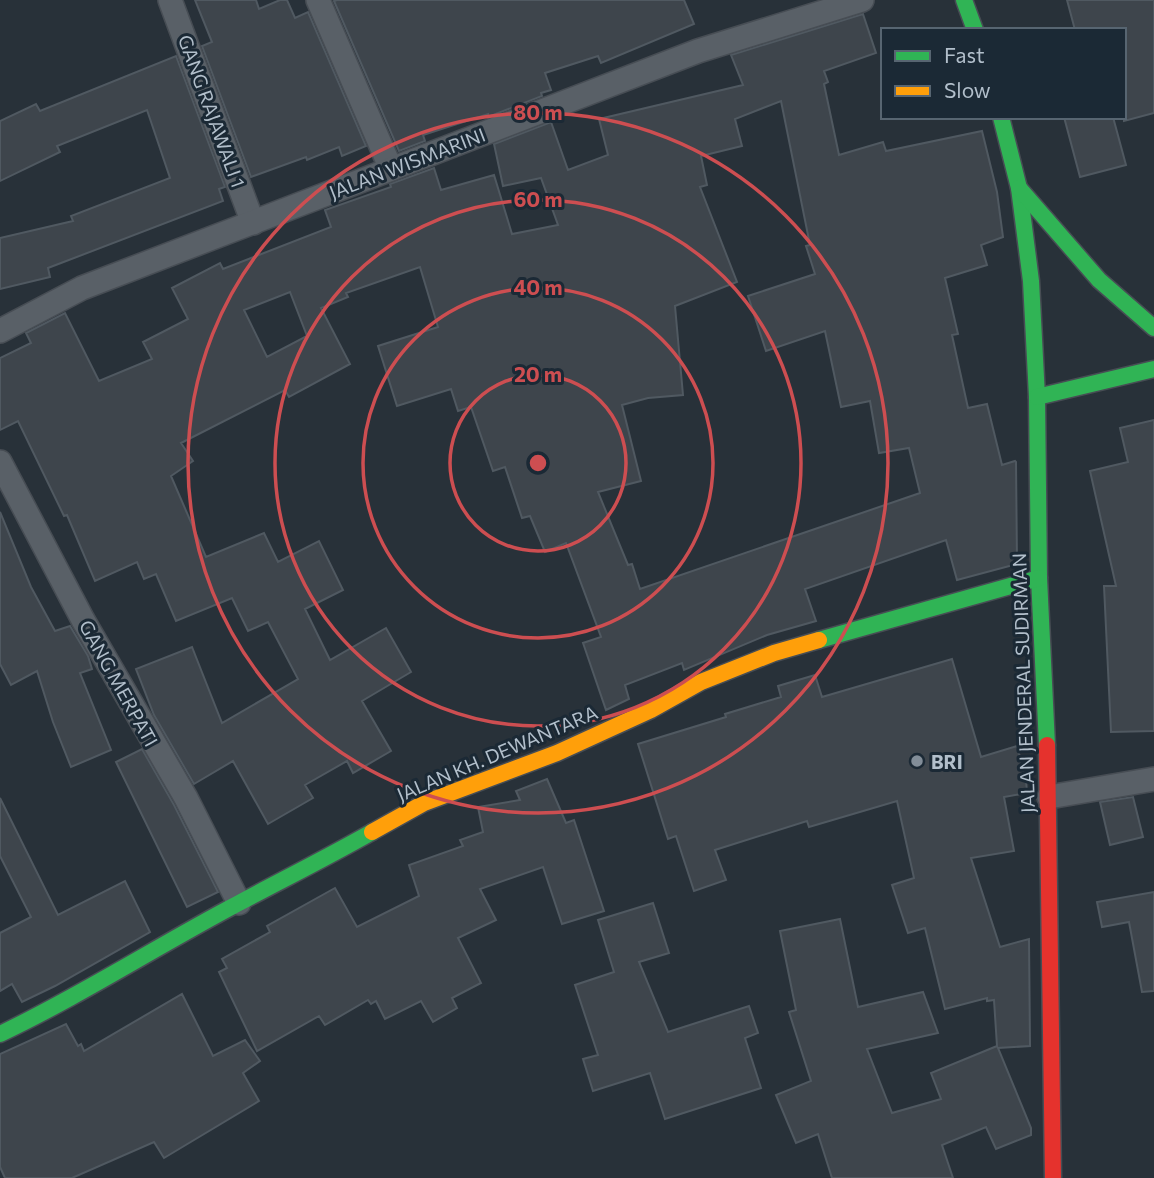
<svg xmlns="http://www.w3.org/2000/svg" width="1154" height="1178" viewBox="0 0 1154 1178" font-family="Commissioner,sans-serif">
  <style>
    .building { fill: #3e454c; stroke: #505961; stroke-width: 2; fill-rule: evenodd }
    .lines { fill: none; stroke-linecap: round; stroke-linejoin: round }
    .street-casing { stroke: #474d54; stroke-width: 26 }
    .fast-casing { stroke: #474d54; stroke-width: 19 }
    .slow-casing { stroke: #474d54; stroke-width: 19 }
    .jam-casing { stroke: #474d54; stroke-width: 19 }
    .street { stroke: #596067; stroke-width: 23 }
    .fast { stroke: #30b455; stroke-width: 16 }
    .slow { stroke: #ff9f0a; stroke-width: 16 }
    .jam { stroke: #e5322d; stroke-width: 16 }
    .ring { fill: none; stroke: #cd4e51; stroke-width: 3.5 }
    .poi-dot { fill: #828d98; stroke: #1b2935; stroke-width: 2.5 }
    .labels { text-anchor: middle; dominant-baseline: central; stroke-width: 6; stroke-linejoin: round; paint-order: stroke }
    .street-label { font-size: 19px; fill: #b2bfcb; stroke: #1b2935 }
    .poi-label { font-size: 19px; font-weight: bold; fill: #b2bfcb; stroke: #1b2935; text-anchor: start }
    .centre { fill: #cd4e51; stroke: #1b2935; stroke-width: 3.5 }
    .ring-label { font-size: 21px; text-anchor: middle; font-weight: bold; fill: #cd4e51; stroke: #1b2935; stroke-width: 6; stroke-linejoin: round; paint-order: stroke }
  </style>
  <rect width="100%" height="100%" fill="#283139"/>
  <g class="building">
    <polygon points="195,0 256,0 259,9 280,0 287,0 295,18 308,12 366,146 342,156 339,147 307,160 306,157 251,177 202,46 212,42"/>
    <polygon points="337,0 684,0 694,24 601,63 598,56 545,73 551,90 541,93 542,96 488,117 488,114 423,135 425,141 399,151 334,1"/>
    <polygon points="1067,0 1154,0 1154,113 1124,121 1124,30 1075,30"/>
    <path d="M 863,14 L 876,53 L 824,71 L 828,82 L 824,84 L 839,155 L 883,142 L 886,151 L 982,131 L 997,192 L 1003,237 L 981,245 L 987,265 L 945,278 L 958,334 L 952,335 L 968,408 L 987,404 L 1002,465 L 1015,461 L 1016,462 L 1017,564 L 957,580 L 946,540 L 805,589 L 816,621 L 767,635 L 684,670 L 682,663 L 625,685 L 629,699 L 606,710 L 583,643 L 601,637 L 566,543 L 545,552 L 530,516 L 522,518 L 505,467 L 493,471 L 471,407 L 458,411 L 451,389 L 397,406 L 378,346 L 438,327 L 420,267 L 346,293 L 348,297 L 321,308 L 350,364 L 289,397 L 285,390 L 181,443 L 193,461 L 171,476 L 206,557 L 264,533 L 278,562 L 319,541 L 343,590 L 305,609 L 330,660 L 386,628 L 411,672 L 362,701 L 391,751 L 353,773 L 347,761 L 305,785 L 313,798 L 268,824 L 233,761 L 194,784 L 154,715 L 136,669 L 192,647 L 222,723 L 298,679 L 268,622 L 248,631 L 232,598 L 176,621 L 156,574 L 144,579 L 137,562 L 95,581 L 67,515 L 64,516 L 18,421 L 0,430 L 0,358 L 31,343 L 26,333 L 65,313 L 99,381 L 152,359 L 143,342 L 188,319 L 172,288 L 220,263 L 223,269 L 331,227 L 325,210 L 391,187 L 390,184 L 434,168 L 441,190 L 494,175 L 512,234 L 558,225 L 541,178 L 503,186 L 494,144 L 551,122 L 568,170 L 608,155 L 599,119 L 743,85 L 731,55 ZM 781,101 L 810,245 L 806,246 L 815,274 L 748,296 L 766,351 L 825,331 L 841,407 L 870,401 L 879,453 L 909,448 L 920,493 L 640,589 L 632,564 L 628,565 L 598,492 L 641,481 L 622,405 L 648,398 L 683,395 L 675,306 L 737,282 L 700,187 L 707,185 L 701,156 L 742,146 L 735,119 ZM 290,292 L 307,336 L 267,357 L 244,310 Z"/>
    <polygon points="176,56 225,187 219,189 223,201 48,268 50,277 0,289 0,238 73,221 71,216 170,178 147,110 57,146 60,152 0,181 0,121 36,104 40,111"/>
    <polygon points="1064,117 1113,117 1126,165 1080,177"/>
    <polygon points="1154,420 1154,731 1111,732 1104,586 1116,586 1090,471 1128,462 1120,428"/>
    <polygon points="0,512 31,587 55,631 70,626 88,656 92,669 80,673 111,750 71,767 53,722 37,671 11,685 0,664"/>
    <polygon points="952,659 981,757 1017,746 1026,779 1027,793 1004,797 1014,851 971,858 1000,947 1029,939 1030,1046 998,1048 1031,1128 1031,1135 996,1149 986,1127 942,1145 953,1178 832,1178 818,1134 796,1143 776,1095 811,1081 789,1012 796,1010 780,931 840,919 858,1007 923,992 938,1033 867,1049 892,1113 941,1099 931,1073 997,1046 994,1000 987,1001 987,998 945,1009 925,928 908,933 892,885 914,878 897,801 809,827 807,821 715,850 726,880 694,891 676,836 668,839 638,744 726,717 725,714 781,697 778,686 815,675 822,697"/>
    <polygon points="142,749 174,805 218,892 187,907 116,762"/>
    <polygon points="547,779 566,823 574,820 604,911 562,924 543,867 480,889 496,920 458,938 481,983 452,998 457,1008 433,1022 421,1001 385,1019 376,1001 371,1004 368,1000 325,1025 319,1016 257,1051 219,972 227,968 222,959 270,932 267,926 335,888 357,927 419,896 409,865 463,846 460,840 483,832 478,807 520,800 516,791"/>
    <polygon points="1133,797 1143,837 1110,845 1100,802"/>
    <polygon points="0,798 58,915 125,881 150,932 55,986 22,1002 12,984 0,991 0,933 31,917 0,856"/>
    <polygon points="1154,892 1154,991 1142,992 1129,922 1102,927 1097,902"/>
    <polygon points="653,903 669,953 639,962 668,1032 749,1006 758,1033 745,1038 761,1088 665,1119 650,1073 593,1091 583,1059 598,1055 575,985 614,972 598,920"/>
    <polygon points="182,994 213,1056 245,1040 260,1061 243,1073 259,1101 164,1158 154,1142 72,1178 5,1178 0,1167 0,1054 66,1024 78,1046 81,1044 84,1051"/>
  </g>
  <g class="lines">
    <g class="street-casing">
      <g id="street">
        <polyline points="170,0 253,223"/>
        <polyline points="318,0 391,169"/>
        <polyline points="0,331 82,288 698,51 862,0"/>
        <polyline points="0,462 83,620 186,798 239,903"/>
        <polyline points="1049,797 1154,779"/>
      </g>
    </g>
    <g class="fast-casing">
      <g id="fast">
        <polyline points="964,0 975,30"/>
        <polyline points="1001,117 1019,188 1031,281 1037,397 1039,578 1047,745"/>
        <polyline points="1019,188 1099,280 1154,328"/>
        <polyline points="1037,397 1154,369"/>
        <polyline points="819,640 1039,578"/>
        <path d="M 0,1034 C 82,995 159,945 239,903 C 284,879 328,857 372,832"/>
      </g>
    </g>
    <g class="slow-casing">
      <polyline id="slow" points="372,832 424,803 557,753 651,710 701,682 774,653 819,640"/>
    </g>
    <g class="jam-casing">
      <polyline id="jam" points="1047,745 1053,1178"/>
    </g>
    <use href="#street" class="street"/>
    <use href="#fast" class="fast"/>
    <use href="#slow" class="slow"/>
    <use href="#jam" class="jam"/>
  </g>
  <g class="ring">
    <circle cx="538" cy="463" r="88"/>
    <circle cx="538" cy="463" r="175"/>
    <circle cx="538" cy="463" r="263"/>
    <circle cx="538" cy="463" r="350"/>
  </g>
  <circle class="poi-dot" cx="917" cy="761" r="7"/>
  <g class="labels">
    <g class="street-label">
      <text transform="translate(212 111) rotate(70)">GANG RAJAWALI 1</text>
      <text transform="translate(407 163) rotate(-21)">JALAN WISMARINI</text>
      <text transform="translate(119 683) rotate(61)">GANG MERPATI</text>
      <text transform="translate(1023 683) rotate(-92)">JALAN JENDERAL SUDIRMAN</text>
      <text transform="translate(497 753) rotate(-23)">JALAN KH. DEWANTARA</text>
    </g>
    <g class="poi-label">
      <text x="931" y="761">BRI</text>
    </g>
  </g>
  <circle cx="538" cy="463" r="10" class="centre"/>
  <g class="ring-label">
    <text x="538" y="120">80 m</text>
    <text x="538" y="207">60 m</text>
    <text x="538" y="295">40 m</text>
    <text x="538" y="382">20 m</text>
  </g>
  <rect x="881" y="28" width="245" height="91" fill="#1b2935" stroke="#576571" stroke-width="2"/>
  <rect x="895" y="51" width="35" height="10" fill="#30b455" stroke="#576571" stroke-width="2"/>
  <text x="944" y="63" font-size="21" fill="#b2bfcb">Fast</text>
  <rect x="895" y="86" width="35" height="10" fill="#ff9f0a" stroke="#576571" stroke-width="2"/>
  <text x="944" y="98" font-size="21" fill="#b2bfcb">Slow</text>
</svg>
